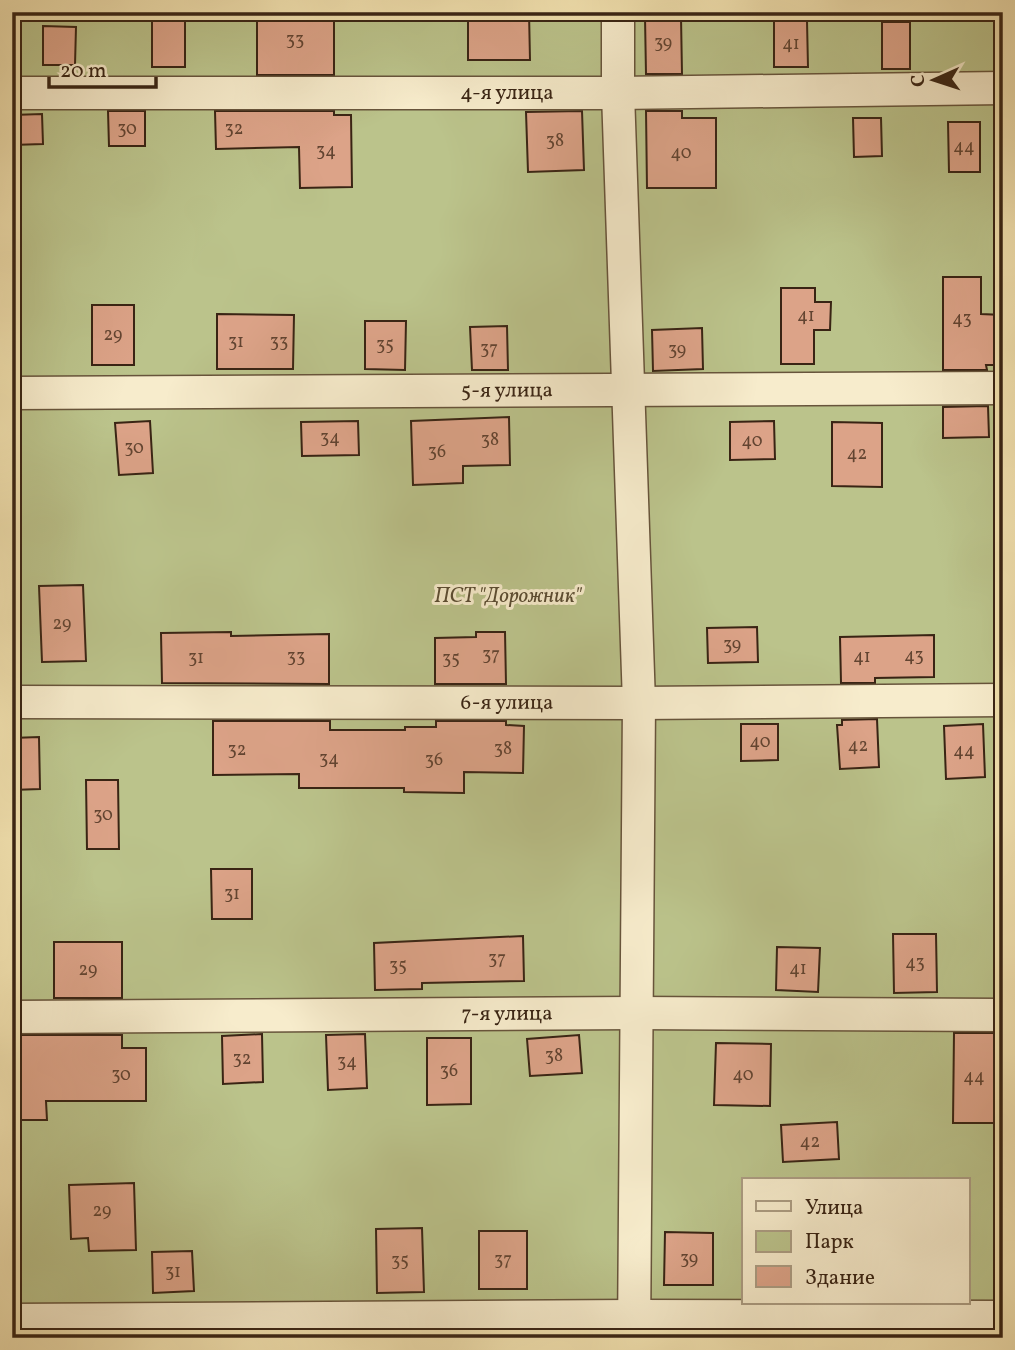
<svg xmlns="http://www.w3.org/2000/svg" width="1015" height="1350" viewBox="0 0 1015 1350" font-family="Vollkorn,serif">
  <style>
    .green { fill: #bbc38b; stroke: #7a7450; stroke-width: 2; fill-rule: evenodd }
    .building { fill: #dca388; stroke: #392414; stroke-width: 2 }
    .lines { fill: none; stroke-linecap: round; stroke-linejoin: round }
    .street-casing { stroke: #67543b; stroke-width: 35 }
    .street { stroke: #f7eccc; stroke-width: 32 }
    .labels { text-anchor: middle; dominant-baseline: central; stroke-width: 6; stroke-linejoin: round; paint-order: stroke }
    .number-label { font-size: 18px; fill: #624431 }
    .street-label { font-size: 21px; fill: #392414; stroke: #f7eccc }
    .park-label { font-size: 21px; font-style: italic; fill: #5a4c32; stroke: #f7eccc }
  </style>
  <rect width="100%" height="100%" fill="#f2e2b0"/>
  <filter id="stains"><feTurbulence type="fractalNoise" baseFrequency=".00286" numOctaves="4"/><feColorMatrix values="0 0 0 0 .2 0 0 0 0 .09 0 0 0 0 .02 0 0 0 .5 -.17"/></filter>
  <radialGradient id="worn" r=".72"><stop offset=".6" stop-color="#630" stop-opacity="0"/><stop offset="1" stop-color="#630" stop-opacity=".3"/></radialGradient>
  <path class="green" d="M 12,12 L 1003,12 L 1003,1338 L 12,1338 ZM 744,1180 L 968,1180 L 968,1303 L 744,1303 Z"/>
  <g class="building">
    <polygon points="468,12 529,12 530,60 468,60"/>
    <polygon points="334,15 334,75 257,75 257,16"/>
    <polygon points="645,17 681,17 682,74 646,74"/>
    <rect x="152" y="21" width="33" height="46"/>
    <polygon points="774,21 807,21 808,67 774,67"/>
    <rect x="882" y="22" width="28" height="47"/>
    <polygon points="43,26 76,27 75,65 43,65"/>
    <polygon points="108,111 145,111 145,146 109,146"/>
    <polygon points="215,111 334,111 334,115 351,115 352,187 300,188 299,147 216,149"/>
    <polygon points="582,111 584,170 528,172 526,112"/>
    <polygon points="646,111 682,111 682,118 716,118 716,188 647,188"/>
    <polygon points="42,114 43,144 12,145 12,115"/>
    <polygon points="853,118 881,118 882,156 854,157"/>
    <polygon points="948,122 980,122 980,172 949,172"/>
    <polygon points="943,277 981,277 981,314 1003,315 1003,365 986,365 987,370 943,370"/>
    <polygon points="781,288 815,288 815,302 831,302 830,330 814,330 814,364 781,364"/>
    <rect x="92" y="305" width="42" height="60"/>
    <polygon points="217,314 294,315 293,369 217,369"/>
    <polygon points="365,321 406,321 405,370 365,369"/>
    <polygon points="507,326 508,370 472,370 470,327"/>
    <polygon points="702,328 703,369 653,371 652,330"/>
    <polygon points="988,406 989,437 943,438 943,407"/>
    <polygon points="509,417 510,465 463,466 463,483 413,485 411,421"/>
    <polygon points="150,421 153,473 119,475 115,423"/>
    <polygon points="358,421 359,455 302,456 301,422"/>
    <polygon points="774,421 775,459 730,460 730,422"/>
    <polygon points="832,422 882,423 882,487 832,486"/>
    <polygon points="83,585 86,661 42,662 39,586"/>
    <polygon points="757,627 758,662 708,663 707,628"/>
    <polygon points="231,632 231,636 329,634 329,684 162,683 161,633"/>
    <polygon points="476,632 505,632 506,684 435,684 435,638 476,637"/>
    <polygon points="934,635 934,677 875,678 875,683 841,683 840,637"/>
    <polygon points="877,719 879,767 840,769 837,725 842,725 842,720"/>
    <polygon points="213,721 330,721 330,730 405,730 405,727 436,727 436,721 506,721 506,725 524,726 523,773 464,772 464,793 404,792 404,788 299,788 299,774 213,775"/>
    <polygon points="741,724 778,724 778,760 741,761"/>
    <polygon points="983,724 985,777 946,779 944,726"/>
    <polygon points="39,737 40,789 12,790 12,738"/>
    <polygon points="86,780 118,780 119,849 87,849"/>
    <polygon points="211,869 252,869 252,919 212,919"/>
    <polygon points="893,934 936,934 937,992 894,993"/>
    <polygon points="523,936 524,981 422,983 422,989 375,990 374,943"/>
    <rect x="54" y="942" width="68" height="56"/>
    <polygon points="777,947 820,948 818,992 776,990"/>
    <polygon points="954,1033 996,1033 995,1123 953,1123"/>
    <polygon points="262,1034 263,1082 223,1084 222,1036"/>
    <polygon points="365,1034 367,1088 328,1090 326,1035"/>
    <polygon points="12,1035 122,1035 122,1048 146,1048 146,1101 46,1101 47,1120 12,1120"/>
    <polygon points="579,1035 582,1073 530,1076 527,1039"/>
    <polygon points="427,1038 471,1038 471,1104 427,1105"/>
    <polygon points="716,1043 771,1044 770,1106 714,1105"/>
    <polygon points="837,1122 839,1159 783,1162 781,1125"/>
    <polygon points="134,1183 136,1250 89,1251 88,1238 71,1239 69,1185"/>
    <polygon points="422,1228 424,1292 377,1293 376,1229"/>
    <rect x="479" y="1231" width="48" height="58"/>
    <polygon points="665,1232 713,1233 713,1285 664,1285"/>
    <polygon points="192,1251 194,1291 153,1293 152,1252"/>
  </g>
  <g class="lines">
    <g class="street-casing">
      <g id="street">
        <polyline points="618,12 618,93 639,703 634,1338"/>
        <path id="s1" d="M 12,93 L 618,93 L 1003,88"/>
        <path id="s2" d="M 12,393 L 1003,388"/>
        <path id="s3" d="M 12,702 L 639,703 L 1003,700"/>
        <path id="s4" d="M 12,1017 L 635,1013 L 1003,1015"/>
        <polyline points="12,1320 634,1316 1003,1317"/>
      </g>
    </g>
    <use href="#street" class="street"/>
  </g>
  <g class="labels">
    <g class="number-label">
      <text x="295" y="40">33</text>
      <text x="663" y="43">39</text>
      <text x="791" y="44">41</text>
      <text x="127" y="129">30</text>
      <text x="234" y="129">32</text>
      <text x="555" y="141">38</text>
      <text x="964" y="147">44</text>
      <text x="326" y="151">34</text>
      <text x="681" y="153">40</text>
      <text x="806" y="316">41</text>
      <text x="962" y="319">43</text>
      <text x="113" y="335">29</text>
      <text x="236" y="342">31</text>
      <text x="279" y="342">33</text>
      <text x="385" y="345">35</text>
      <text x="489" y="349">37</text>
      <text x="677" y="350">39</text>
      <text x="330" y="438">34</text>
      <text x="490" y="440">38</text>
      <text x="752" y="441">40</text>
      <text x="134" y="448">30</text>
      <text x="437" y="452">36</text>
      <text x="857" y="454">42</text>
      <text x="62" y="624">29</text>
      <text x="732" y="645">39</text>
      <text x="491" y="655">37</text>
      <text x="914" y="656">43</text>
      <text x="296" y="657">33</text>
      <text x="862" y="657">41</text>
      <text x="196" y="658">31</text>
      <text x="451" y="659">35</text>
      <text x="760" y="742">40</text>
      <text x="858" y="746">42</text>
      <text x="503" y="749">38</text>
      <text x="237" y="750">32</text>
      <text x="964" y="751">44</text>
      <text x="329" y="759">34</text>
      <text x="434" y="760">36</text>
      <text x="103" y="815">30</text>
      <text x="232" y="894">31</text>
      <text x="497" y="959">37</text>
      <text x="915" y="963">43</text>
      <text x="398" y="966">35</text>
      <text x="798" y="969">41</text>
      <text x="88" y="970">29</text>
      <text x="554" y="1056">38</text>
      <text x="242" y="1059">32</text>
      <text x="347" y="1062">34</text>
      <text x="449" y="1071">36</text>
      <text x="121" y="1075">30</text>
      <text x="743" y="1075">40</text>
      <text x="974" y="1077">44</text>
      <text x="810" y="1142">42</text>
      <text x="102" y="1211">29</text>
      <text x="689" y="1259">39</text>
      <text x="503" y="1260">37</text>
      <text x="400" y="1261">35</text>
      <text x="173" y="1272">31</text>
    </g>
    <g class="street-label">
      <text stroke="none"><textPath href="#s1" startOffset="495">4-я улица</textPath></text>
      <text stroke="none"><textPath href="#s2" startOffset="495">5-я улица</textPath></text>
      <text stroke="none"><textPath href="#s3" startOffset="495">6-я улица</textPath></text>
      <text stroke="none"><textPath href="#s4" startOffset="495">7-я улица</textPath></text>
    </g>
    <g class="park-label">
      <text x="508" y="596">ПСТ "Дорожник"</text>
    </g>
  </g>
  <rect width="1015" height="1350" fill="none" stroke="#f2e2b0" stroke-width="42"/>
  <rect x="14" y="14" width="987" height="1322" fill="none" stroke="#392414" stroke-width="3.5"/>
  <rect x="21" y="21" width="973" height="1308" fill="none" stroke="#392414" stroke-width="2"/>
  <rect x="742" y="1178" width="228" height="126" fill="#f7eccc" stroke="#ab9c82" stroke-width="2"/>
  <rect x="756" y="1201" width="35" height="10" fill="#f7eccc" stroke="#ab9c82" stroke-width="2"/>
  <text x="805" y="1214" font-size="21" fill="#392414">Улица</text>
  <rect x="756" y="1231" width="35" height="21" fill="#bbc38b" stroke="#ab9c82" stroke-width="2"/>
  <text x="805" y="1248" font-size="21" fill="#392414">Парк</text>
  <rect x="756" y="1266" width="35" height="21" fill="#dca388" stroke="#ab9c82" stroke-width="2"/>
  <text x="805" y="1284" font-size="21" fill="#392414">Здание</text>
  <g transform="translate(934 80) rotate(267)" stroke="#f7eccc" stroke-width="5" paint-order="stroke">
  <path d="M0-5L12 26L0 18L-12 26Z" fill="#392414"/>
  <text y="-10" font-size="19" font-weight="bold" text-anchor="middle" fill="#392414">С</text>
  </g>
  <path d="M49 77v10h107v-10" fill="none" stroke="#392414" stroke-width="3.5"/>
  <text x="60" y="77" font-size="21" fill="#392414" stroke="#f7eccc" stroke-width="5" paint-order="stroke">20 m</text>
  <rect width="100%" height="100%" filter="url(#stains)"/>
  <rect width="100%" height="100%" fill="url(#worn)"/>
</svg>
